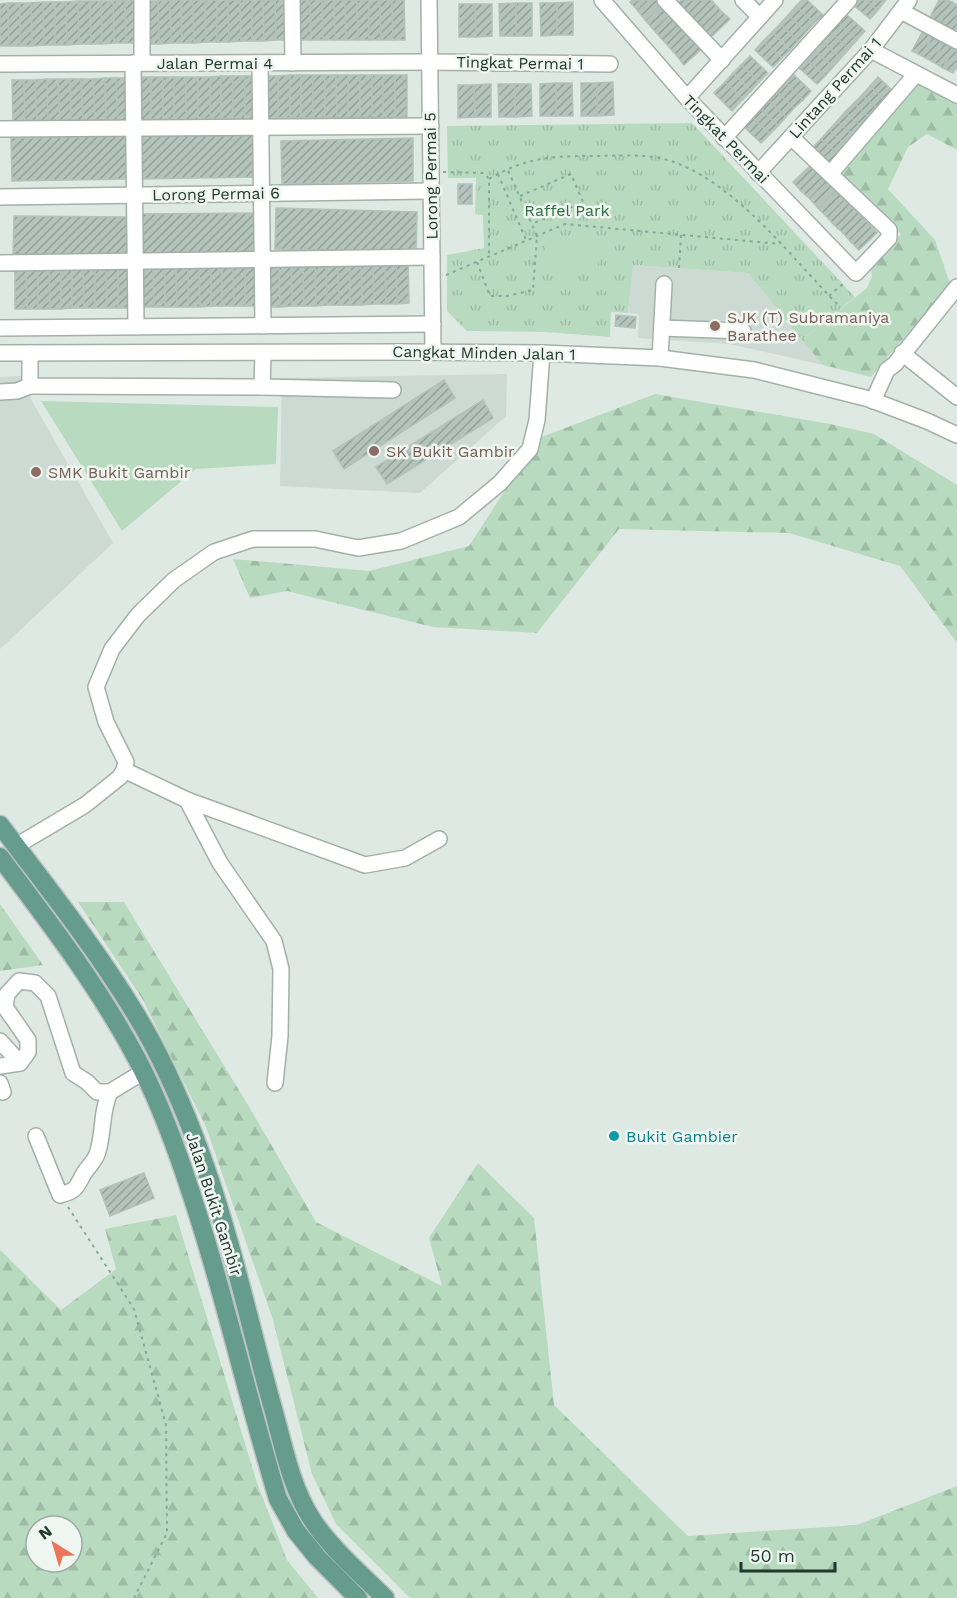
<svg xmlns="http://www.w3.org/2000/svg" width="957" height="1598" viewBox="0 0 957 1598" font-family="'Work Sans',sans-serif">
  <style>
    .built { fill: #cdd9d3 }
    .forest { fill: url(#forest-firs); fill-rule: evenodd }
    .park { fill: url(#park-tufts) }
    .garden { fill: #b8dabf }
    .building { fill: url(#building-hatch); stroke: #b2c2ba; stroke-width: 1.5 }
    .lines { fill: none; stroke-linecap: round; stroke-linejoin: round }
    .minor-casing { stroke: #a2b0aa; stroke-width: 18 }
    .major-casing { stroke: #bcc3c1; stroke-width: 21 }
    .path { stroke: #81ab9b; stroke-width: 2; stroke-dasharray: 3 4.5; stroke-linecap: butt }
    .minor { stroke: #fff; stroke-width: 15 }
    .major { stroke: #669c8b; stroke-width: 18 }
    .education-dot { fill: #8d6e63; stroke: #eff6f2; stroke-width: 2 }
    .culture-dot { fill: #0f9aa8; stroke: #eff6f2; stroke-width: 2 }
    .labels { text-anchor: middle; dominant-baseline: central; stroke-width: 5; stroke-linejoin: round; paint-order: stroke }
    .street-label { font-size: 16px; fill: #213830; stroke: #eff6f2 }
    .park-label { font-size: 16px; fill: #2e6c42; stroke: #eff6f2 }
    .education-label { font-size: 16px; fill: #785e54; stroke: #eff6f2; text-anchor: start }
    .culture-label { font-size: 16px; fill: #0d838f; stroke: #eff6f2; text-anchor: start }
  </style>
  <defs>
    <pattern id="forest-firs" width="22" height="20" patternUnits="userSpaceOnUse" patternTransform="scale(1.5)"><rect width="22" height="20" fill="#b8dabf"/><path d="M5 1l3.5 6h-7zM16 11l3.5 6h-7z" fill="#9ebca4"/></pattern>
    <pattern id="park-tufts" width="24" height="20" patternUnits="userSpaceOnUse" patternTransform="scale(1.5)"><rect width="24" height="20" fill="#b8dabf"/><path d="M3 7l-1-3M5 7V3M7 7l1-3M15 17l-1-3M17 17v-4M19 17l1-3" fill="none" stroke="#9ebca4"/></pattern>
    <pattern id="building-hatch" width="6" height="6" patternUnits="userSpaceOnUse" patternTransform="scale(1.5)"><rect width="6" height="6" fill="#b4c4bd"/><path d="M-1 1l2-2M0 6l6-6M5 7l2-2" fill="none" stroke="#92a09a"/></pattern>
  </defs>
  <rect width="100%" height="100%" fill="#dfe9e4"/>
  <g class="built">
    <polygon points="633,265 748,273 823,365 729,344 638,338 639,314 628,313"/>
    <polygon points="507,374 506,416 420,493 280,486 282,378"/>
    <polygon points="21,376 32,401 113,543 0,649 0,377"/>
  </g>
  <g class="forest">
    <polygon points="916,79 957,101 957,150 927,134 908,147 888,189 935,240 952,289 919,320 871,377 823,365 802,340 867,288 872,276 871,269 901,234 836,173"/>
    <polygon points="655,394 830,424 874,434 957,485 957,643 900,566 789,533 619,529 537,633 433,627 287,591 250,598 233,559 369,571 469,546 539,438"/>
    <polygon points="78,902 124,902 248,1105 316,1222 442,1286 429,1238 478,1163 534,1218 554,1405 688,1536 857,1525 957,1486 957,1598 410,1598 336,1524 312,1474 273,1320 206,1127 143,1000"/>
    <polygon points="0,904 43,965 0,971"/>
    <path d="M 176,1215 L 257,1483 L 287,1560 L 318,1598 L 0,1598 L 0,1250 L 61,1310 L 116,1269 L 105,1229 ZM 36,1526 L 72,1526 L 72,1562 L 36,1562 Z"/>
  </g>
  <polygon class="park" points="692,123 855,297 802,340 748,273 633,265 628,313 611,312 610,337 545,332 467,331 447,311 447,255 484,248 483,215 475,214 476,178 448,178 447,126"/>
  <g class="garden">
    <polygon points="546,238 600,244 597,272 543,267"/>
    <polygon points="41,401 278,407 276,464 196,469 122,531"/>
  </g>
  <g class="building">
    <polygon points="125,0 126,43 114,43 113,1"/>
    <polygon points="125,0 136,0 137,43 126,43"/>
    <polygon points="170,0 171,43 159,44 158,1"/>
    <polygon points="170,0 181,0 182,43 171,43"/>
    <polygon points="181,0 193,0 194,43 182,43"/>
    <polygon points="193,0 205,0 206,42 194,43"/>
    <polygon points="205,0 217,0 217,42 206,42"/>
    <polygon points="217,0 228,0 229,42 217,42"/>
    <polygon points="228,0 240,0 241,41 229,42"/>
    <polygon points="240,0 252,0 252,41 241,41"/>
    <polygon points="252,0 263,0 264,41 252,41"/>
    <polygon points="263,0 275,0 276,40 264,41"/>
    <polygon points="275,0 287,0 287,40 276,40"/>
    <polygon points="299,0 310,0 311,40 299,40"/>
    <polygon points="310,0 322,0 323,40 311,40"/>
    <polygon points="322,0 334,0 335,40 323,40"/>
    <polygon points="334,0 345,0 346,40 335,40"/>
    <polygon points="345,0 357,0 358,40 346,40"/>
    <polygon points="357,0 369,0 369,40 358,40"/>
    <polygon points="369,0 380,0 381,40 369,40"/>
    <polygon points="380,0 392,0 393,40 381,40"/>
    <polygon points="392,0 404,0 405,40 393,40"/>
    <polygon points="632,0 650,0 638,11 630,2"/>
    <polygon points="650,0 661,0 664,3 645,20 638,11"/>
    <polygon points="681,0 698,0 687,11 678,3"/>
    <polygon points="698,0 711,0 713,2 695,20 687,11"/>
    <polygon points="802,0 807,0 823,15 814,23 796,6"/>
    <polygon points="854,0 866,0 878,10 870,19 851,3"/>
    <polygon points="866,0 886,0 878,10"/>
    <polygon points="939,0 947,0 952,2 939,25 929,19"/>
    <polygon points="78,1 79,44 67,45 66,2"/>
    <polygon points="78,1 90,1 91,44 79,44"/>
    <polygon points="90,1 101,1 102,44 91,44"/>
    <polygon points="101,1 113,1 114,43 102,44"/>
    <polygon points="146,1 158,1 159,44 147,44"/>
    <polygon points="43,2 44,45 32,46 31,3"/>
    <polygon points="43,2 55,2 55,45 44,45"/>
    <polygon points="55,2 66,2 67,45 55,45"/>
    <polygon points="573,2 573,35 557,35 557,3"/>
    <polygon points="713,2 721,11 703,28 695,20"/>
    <polygon points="952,2 957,5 957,17 950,30 939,25"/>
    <polygon points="8,3 9,46 0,46 0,4"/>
    <polygon points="8,3 20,3 20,46 9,46"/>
    <polygon points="20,3 31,3 32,46 20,46"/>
    <rect x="516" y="3" width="16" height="33"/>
    <polygon points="516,3 516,36 500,36 499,4"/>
    <polygon points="540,3 557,3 557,35 541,36"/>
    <polygon points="664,3 672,12 653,29 645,20"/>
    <polygon points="459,4 475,4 476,37 459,37"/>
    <polygon points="475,4 492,4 492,36 476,37"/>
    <polygon points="796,6 814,23 806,32 788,15"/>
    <polygon points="721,11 730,19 711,37 703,28"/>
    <polygon points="672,12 680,21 661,38 653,29"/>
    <polygon points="788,15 806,32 798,41 780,24"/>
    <polygon points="847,15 865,31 857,40 839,23"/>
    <polygon points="957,17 957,34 950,30"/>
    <polygon points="680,21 688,30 669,47 661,38"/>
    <polygon points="839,23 857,40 849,49 830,32"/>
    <polygon points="780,24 798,41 790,50 772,32"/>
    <polygon points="924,29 934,34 922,56 912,51"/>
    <polygon points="688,30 695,39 677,56 669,47"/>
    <polygon points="772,32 790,50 782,58 763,41"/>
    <polygon points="830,32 849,49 841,58 822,41"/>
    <polygon points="934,34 945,40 933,62 922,56"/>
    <polygon points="695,39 703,48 684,65 677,56"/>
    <polygon points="945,40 955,46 943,68 933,62"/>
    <polygon points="763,41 782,58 773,67 755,50"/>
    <polygon points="822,41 841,58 833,67 814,50"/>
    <polygon points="955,46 957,46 957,67 953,73 943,68"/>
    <polygon points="814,50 833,67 825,76 806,59"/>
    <polygon points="750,56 768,73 759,82 741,65"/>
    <polygon points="806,59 825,76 817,84 798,67"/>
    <polygon points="741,65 759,82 751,91 733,73"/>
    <polygon points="733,73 751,91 743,99 725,82"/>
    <polygon points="793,74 811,91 803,100 785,82"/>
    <polygon points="290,75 290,118 278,118 278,76"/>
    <rect x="290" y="75" width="11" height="43"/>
    <rect x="301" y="75" width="12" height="43"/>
    <rect x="313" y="75" width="12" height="43"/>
    <polygon points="325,75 336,75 337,118 325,118"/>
    <polygon points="336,75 348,75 348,118 337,118"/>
    <rect x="348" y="75" width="12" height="43"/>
    <rect x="360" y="75" width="12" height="43"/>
    <rect x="372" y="75" width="11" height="43"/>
    <polygon points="383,75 395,75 395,117 383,118"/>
    <rect x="395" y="75" width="12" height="42"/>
    <polygon points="221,76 221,119 210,119 210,77"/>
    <rect x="221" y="76" width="12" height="43"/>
    <rect x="233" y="76" width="12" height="43"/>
    <rect x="245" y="76" width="12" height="43"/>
    <polygon points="266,76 278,76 278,118 266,119"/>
    <rect x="139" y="77" width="12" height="43"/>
    <rect x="151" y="77" width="12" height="43"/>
    <rect x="163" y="77" width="11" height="43"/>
    <rect x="174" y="77" width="12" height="43"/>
    <rect x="186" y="77" width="12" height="43"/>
    <polygon points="198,77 210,77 210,119 198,120"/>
    <polygon points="878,77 896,94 888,103 870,86"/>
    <polygon points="105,78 106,121 95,121 93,79"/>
    <polygon points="105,78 116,78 118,121 106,121"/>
    <polygon points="116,78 128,78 129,121 118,121"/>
    <polygon points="47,79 48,122 37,123 35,80"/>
    <polygon points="47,79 58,79 60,122 48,122"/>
    <polygon points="58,79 70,79 71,122 60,122"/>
    <polygon points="70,79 81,79 83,121 71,122"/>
    <polygon points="81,79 93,79 95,121 83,121"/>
    <polygon points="12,80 24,80 25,123 13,123"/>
    <polygon points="24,80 35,80 37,123 25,123"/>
    <polygon points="613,82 614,115 597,116 597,83"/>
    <polygon points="725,82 743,99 732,111 714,93"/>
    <polygon points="785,82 803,100 794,108 776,91"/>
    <polygon points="556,83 572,83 573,116 556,116"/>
    <polygon points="556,83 556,116 540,116 540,84"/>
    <rect x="581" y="83" width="16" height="33"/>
    <polygon points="491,84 491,117 475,117 474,85"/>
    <polygon points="498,84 515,84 515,117 499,117"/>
    <polygon points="515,84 531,84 532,116 515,117"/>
    <polygon points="458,85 474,85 475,117 458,118"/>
    <polygon points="870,86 888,103 880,111 862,95"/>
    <polygon points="776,91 794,108 786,117 768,100"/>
    <polygon points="862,95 880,111 872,120 854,103"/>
    <polygon points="768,100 786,117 778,126 760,108"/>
    <polygon points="854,103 872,120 864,129 845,112"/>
    <polygon points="760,108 778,126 770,134 752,117"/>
    <polygon points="845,112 864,129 856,138 837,121"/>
    <polygon points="752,117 770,134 761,143 743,126"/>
    <polygon points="837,121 856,138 848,147 829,130"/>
    <polygon points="829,130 848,147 840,156 821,139"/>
    <polygon points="255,133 256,177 138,179 137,135"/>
    <polygon points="128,136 128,179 12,181 11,138"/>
    <polygon points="413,138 413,181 282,184 281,141"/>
    <polygon points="821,139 840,156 832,164 813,147"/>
    <polygon points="811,165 819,173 801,191 793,182"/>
    <polygon points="819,173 828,182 810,199 801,191"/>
    <polygon points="828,182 836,190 818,208 810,199"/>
    <rect x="458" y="184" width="14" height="20"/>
    <polygon points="836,190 844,199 826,216 818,208"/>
    <polygon points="844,199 852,207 834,225 826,216"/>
    <polygon points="852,207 861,216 843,233 834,225"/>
    <polygon points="276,208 417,212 416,252 275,249"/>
    <polygon points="255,213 255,254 141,255 141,214"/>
    <polygon points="14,216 127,217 127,258 13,257"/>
    <polygon points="861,216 869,224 851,242 843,233"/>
    <polygon points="869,224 877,233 859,250 851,242"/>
    <polygon points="408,260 409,303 397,304 396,261"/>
    <polygon points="373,261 374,304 362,305 361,262"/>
    <polygon points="373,261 385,261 386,304 374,304"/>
    <polygon points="385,261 396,261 397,304 386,304"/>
    <polygon points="326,262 327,305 316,306 315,263"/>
    <polygon points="326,262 338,262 339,305 327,305"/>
    <polygon points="338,262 350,262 350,305 339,305"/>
    <polygon points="350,262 361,262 362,305 350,305"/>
    <polygon points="303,263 304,306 292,306 291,264"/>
    <polygon points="303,263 315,263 316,306 304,306"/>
    <polygon points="256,264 257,306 245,306 245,265"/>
    <polygon points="268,264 279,264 280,307 269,307"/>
    <polygon points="279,264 291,264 292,306 280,307"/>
    <polygon points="199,265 200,307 188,307 188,266"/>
    <polygon points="199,265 211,265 211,306 200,307"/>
    <rect x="211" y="265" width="11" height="41"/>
    <polygon points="222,265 233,265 234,306 222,306"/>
    <polygon points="233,265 245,265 245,306 234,306"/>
    <polygon points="129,266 130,308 118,308 118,267"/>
    <polygon points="142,266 153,266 154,307 142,307"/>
    <polygon points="153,266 165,266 165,307 154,307"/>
    <polygon points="165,266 176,266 177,307 165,307"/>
    <polygon points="176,266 188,266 188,307 177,307"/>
    <polygon points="61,267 61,309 50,309 49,268"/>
    <polygon points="61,267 72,267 72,308 61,309"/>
    <polygon points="72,267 83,267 84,308 72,308"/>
    <polygon points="83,267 95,267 95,308 84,308"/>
    <polygon points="95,267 106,267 107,308 95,308"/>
    <polygon points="106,267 118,267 118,308 107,308"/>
    <polygon points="15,268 26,268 27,309 15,309"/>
    <polygon points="26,268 38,268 38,309 27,309"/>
    <polygon points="38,268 49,268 50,309 38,309"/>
    <polygon points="616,315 636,317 635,328 615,326"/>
    <polygon points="444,380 455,398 344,469 333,451"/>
    <polygon points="483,400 493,418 387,484 376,467"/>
    <polygon points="144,1173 154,1198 110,1216 100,1190"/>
  </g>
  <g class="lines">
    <g class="minor-casing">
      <g id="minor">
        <polyline points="142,0 142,63"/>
        <polyline points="292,0 293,63"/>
        <polyline points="429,0 433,352"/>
        <polyline points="602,0 687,98 856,273 889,238 889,230 791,137"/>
        <polyline points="665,0 722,60"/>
        <polyline points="743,0 760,17"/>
        <polyline points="901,11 957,41"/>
        <polyline points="871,50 957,95"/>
        <polyline points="133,63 136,327"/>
        <polyline points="260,63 263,326"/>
        <polyline points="0,64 430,62 610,64"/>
        <polyline points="687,98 775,0"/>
        <polyline points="0,129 431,126"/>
        <polyline points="724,138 849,0"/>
        <polyline points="758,173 871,50 909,0"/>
        <polyline points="830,174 916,74"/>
        <polyline points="0,197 431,191"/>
        <polyline points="0,263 432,257"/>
        <polyline points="0,328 433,324"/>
        <polyline points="662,328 743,331"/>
        <polyline points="0,353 405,352 542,353 660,358 754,370 869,399 927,421 957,435"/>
        <polyline points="30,353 30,386 262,387 263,353"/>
        <polyline points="902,353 957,397"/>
        <polyline points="660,358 664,284"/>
        <polyline points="262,387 393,390"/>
        <polyline points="0,392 17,391 30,386"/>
        <polyline points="873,401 887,370 895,364 957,287"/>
        <polyline points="124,770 187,800 220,863 274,941 281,969 280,1036 275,1083"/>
        <polyline points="187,800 365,865 405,858 439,839"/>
        <polyline points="16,846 85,805 120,777 124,770 126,762 106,722 96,687 112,649 138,615 174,580 214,552 253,539 315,539 358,548 401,541 459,517 500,483 530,449 537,420 542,353"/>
        <polyline points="0,1041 20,1063"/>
        <polyline points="0,1066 20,1063 28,1052 28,1040 5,1007 7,994 19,981 35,983 48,996 73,1073 87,1082 97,1092 110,1092"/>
        <polyline points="0,1083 3,1092"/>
        <path d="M 36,1136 L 60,1195 C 76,1191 76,1188 83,1175 C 87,1167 96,1161 98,1151 C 104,1131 101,1111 110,1092 L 143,1072"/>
      </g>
    </g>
    <g class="major-casing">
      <g id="major">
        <path d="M 0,825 C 47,887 95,947 135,1013 C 159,1052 178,1094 194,1136 C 227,1221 246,1310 270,1398 C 282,1438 289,1483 311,1518 C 330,1548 360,1573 385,1598"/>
        <path d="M 0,857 C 49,922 99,987 137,1059 C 156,1095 171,1134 184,1172 C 221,1279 245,1390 278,1499 L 296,1531 L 317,1557 L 358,1598"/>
      </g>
    </g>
    <g class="path">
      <polyline points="443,172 484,173 489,179 489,257"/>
      <polyline points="498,174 526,240"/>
      <path d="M 489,179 C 527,157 551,156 594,156 C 619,156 647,153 671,161 C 736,183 791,257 839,306"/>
      <polyline points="520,196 571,174 583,202 532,224"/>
      <polyline points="477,262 490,296 507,296 533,290 537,236 507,168"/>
      <polyline points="679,268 681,235"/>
      <polyline points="446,275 565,224 780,244"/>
      <polyline points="829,296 845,282"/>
      <polyline points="68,1207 134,1309 166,1425 167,1533 134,1598"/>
    </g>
    <use href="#minor" class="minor"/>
    <use href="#major" class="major"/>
  </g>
  <g class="education-dot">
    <circle cx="715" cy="326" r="6"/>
    <circle cx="374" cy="451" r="6"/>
    <circle cx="36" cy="472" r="6"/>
  </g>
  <circle class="culture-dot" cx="614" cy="1136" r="6"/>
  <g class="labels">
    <g class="street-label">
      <text x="215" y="63">Jalan Permai 4</text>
      <text transform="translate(520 63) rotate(1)">Tingkat Permai 1</text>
      <text transform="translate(835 88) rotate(-48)">Lintang Permai 1</text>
      <text transform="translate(726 139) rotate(46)">Tingkat Permai</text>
      <text transform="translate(431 176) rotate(-91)">Lorong Permai 5</text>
      <text transform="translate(216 194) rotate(-1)">Lorong Permai 6</text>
      <text transform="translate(484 353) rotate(1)">Cangkat Minden Jalan 1</text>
      <text transform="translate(214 1204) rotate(72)">Jalan Bukit Gambir</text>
    </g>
    <g class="park-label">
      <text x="567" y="210">Raffel Park</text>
    </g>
    <g class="education-label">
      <text x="727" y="317">SJK (T) Subramaniya<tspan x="727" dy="18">Barathee</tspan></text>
      <text x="386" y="451">SK Bukit Gambir</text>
      <text x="48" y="472">SMK Bukit Gambir</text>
    </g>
    <g class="culture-label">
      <text x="626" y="1136">Bukit Gambier</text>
    </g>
  </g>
  <g transform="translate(54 1544) rotate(323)"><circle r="28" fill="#eff6f2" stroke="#9daaa4" stroke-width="1.5"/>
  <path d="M0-4.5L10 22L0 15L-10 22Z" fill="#ea765c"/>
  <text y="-9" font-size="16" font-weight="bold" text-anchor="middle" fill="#213830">N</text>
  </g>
  <path d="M741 1562v9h94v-9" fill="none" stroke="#213830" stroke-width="3"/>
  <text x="750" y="1562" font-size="18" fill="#213830" stroke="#eff6f2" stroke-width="4.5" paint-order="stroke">50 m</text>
</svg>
